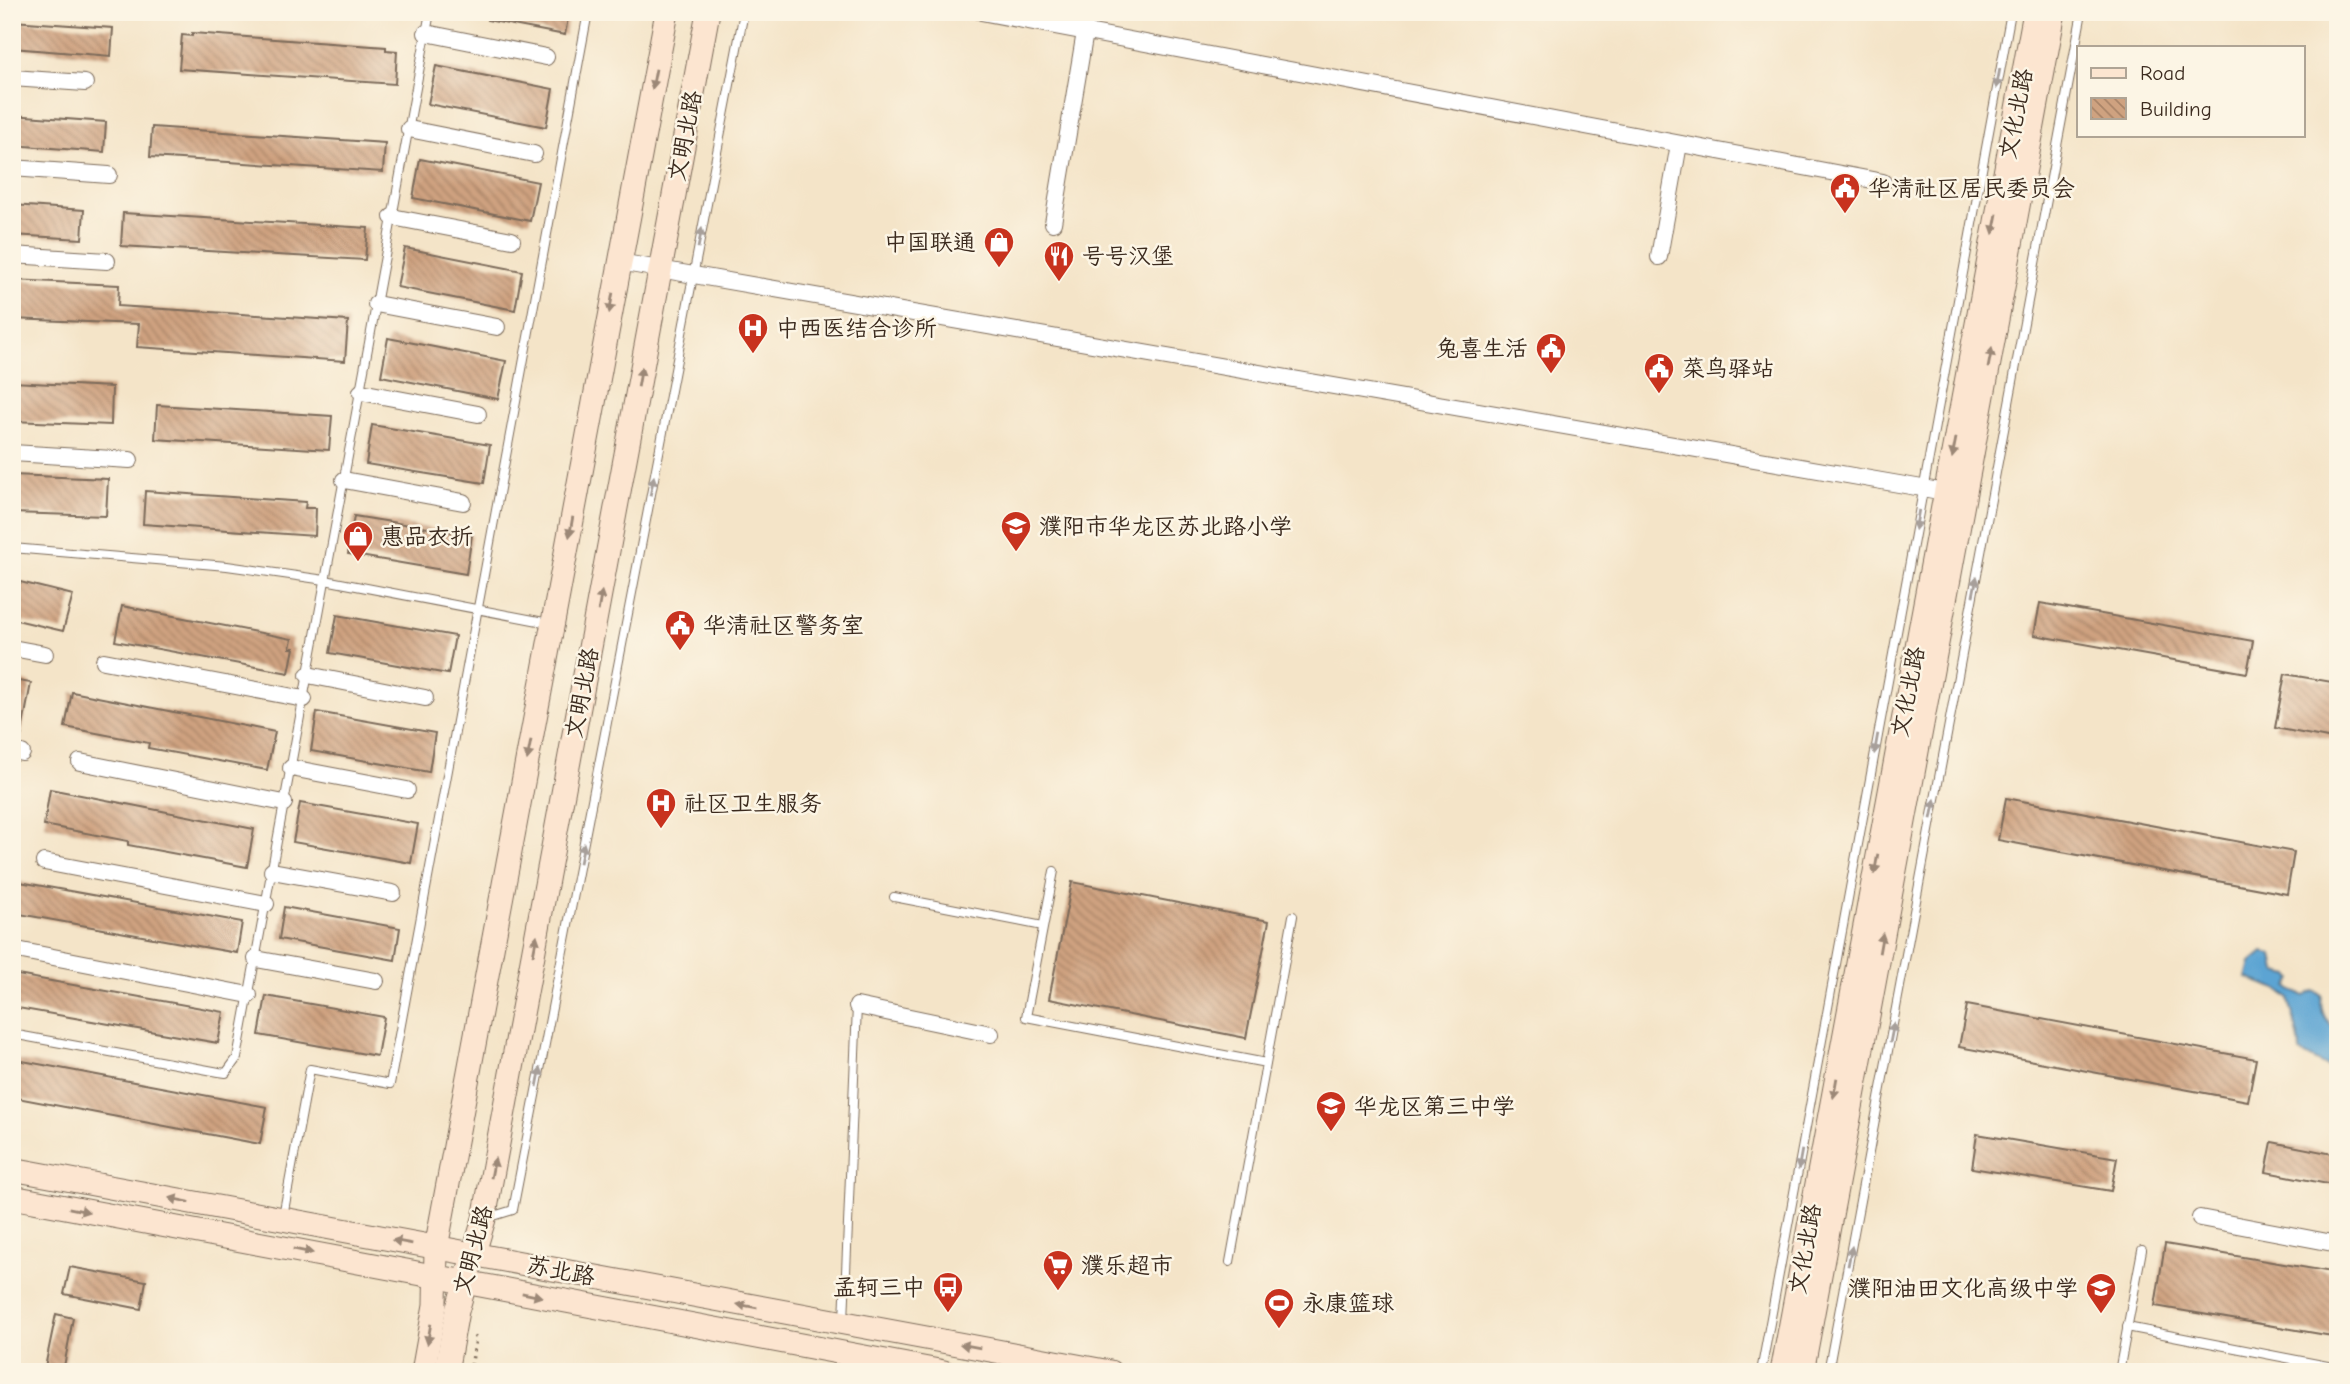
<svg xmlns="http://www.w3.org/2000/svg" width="2350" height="1384" viewBox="0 0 2350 1384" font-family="'Comic Neue','LXGW WenKai TC',sans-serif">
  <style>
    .water { fill: #5ca4d3; stroke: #4c6778; stroke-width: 2 }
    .building { fill: url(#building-back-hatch) }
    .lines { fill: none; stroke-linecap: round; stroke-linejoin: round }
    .lane-casing { stroke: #7c6b5a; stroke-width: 10 }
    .street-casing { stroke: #7c6b5a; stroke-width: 18 }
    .secondary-casing { stroke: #7c6b5a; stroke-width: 25 }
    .path { stroke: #7c6b5a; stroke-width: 3.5; stroke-dasharray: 2 5; stroke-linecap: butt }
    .lane { stroke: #fff; stroke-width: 8 }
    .street { stroke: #fff; stroke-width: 16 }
    .secondary { stroke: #fce5d0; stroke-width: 23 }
    .oneway { fill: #9c8877 }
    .oneway2 { fill: #a79f9a }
    .labels { text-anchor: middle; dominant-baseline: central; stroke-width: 5; stroke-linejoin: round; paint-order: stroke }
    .street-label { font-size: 23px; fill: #3b2a1e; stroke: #fcf5e5 }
    .poi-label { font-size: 23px; fill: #3b2a1e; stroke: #fcf5e5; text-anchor: start }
  </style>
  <defs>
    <pattern id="building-back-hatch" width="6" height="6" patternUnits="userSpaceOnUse" patternTransform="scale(1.75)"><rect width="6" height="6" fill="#cfa280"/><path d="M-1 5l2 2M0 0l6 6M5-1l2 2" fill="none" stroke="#a98468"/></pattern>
  </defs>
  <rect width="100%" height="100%" fill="#fcf5e5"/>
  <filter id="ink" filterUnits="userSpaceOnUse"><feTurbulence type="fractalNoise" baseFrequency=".0143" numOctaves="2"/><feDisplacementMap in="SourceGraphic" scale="14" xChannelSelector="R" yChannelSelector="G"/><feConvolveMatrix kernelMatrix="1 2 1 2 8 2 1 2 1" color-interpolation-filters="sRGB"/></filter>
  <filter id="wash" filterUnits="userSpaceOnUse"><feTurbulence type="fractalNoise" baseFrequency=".00686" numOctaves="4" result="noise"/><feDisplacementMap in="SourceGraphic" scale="28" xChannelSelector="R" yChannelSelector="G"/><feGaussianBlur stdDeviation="1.57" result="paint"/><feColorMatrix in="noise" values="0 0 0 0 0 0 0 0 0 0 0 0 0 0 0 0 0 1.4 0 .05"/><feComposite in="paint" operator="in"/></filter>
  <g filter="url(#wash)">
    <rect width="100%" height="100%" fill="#f4e4c8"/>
    <path class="water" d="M 2263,952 L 2273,954 L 2276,972 L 2290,975 L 2293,979 L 2288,987 L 2292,991 L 2305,996 L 2314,991 L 2322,995 C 2319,1010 2325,1022 2338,1031 L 2338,1067 L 2327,1067 L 2300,1052 C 2300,1033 2292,1017 2289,998 L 2277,989 L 2247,978 L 2251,962 Z"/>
    <g id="blocks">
      <g class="building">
        <polygon points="488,12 569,12 565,35 487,20"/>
        <polygon points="12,21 113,28 111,56 12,48"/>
        <polygon points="192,33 386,47 386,50 397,51 395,84 179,69 182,35 192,36"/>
        <polygon points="436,66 553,89 546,127 428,104"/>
        <polygon points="12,115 106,122 104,152 12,145"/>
        <polygon points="152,127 385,143 383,172 150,157"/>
        <polygon points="420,159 538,182 530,221 413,198"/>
        <polygon points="12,205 84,210 82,239 12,235"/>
        <polygon points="123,213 368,228 365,260 121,246"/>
        <polygon points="405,248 522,271 515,310 397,287"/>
        <polygon points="12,280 119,285 118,306 348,321 345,361 137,347 139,324 12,319"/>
        <polygon points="388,338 506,361 498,399 381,376"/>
        <polygon points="12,382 112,387 111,425 12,421"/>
        <polygon points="157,405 332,416 329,450 155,439"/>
        <polygon points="372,425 490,445 484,483 366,464"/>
        <polygon points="12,475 108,479 106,516 12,513"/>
        <polygon points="145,491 306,502 305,508 316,508 315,536 143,524"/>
        <polygon points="354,516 472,535 466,574 348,554"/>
        <polygon points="12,580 73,595 63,631 12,619"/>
        <polygon points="2040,603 2253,641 2247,673 2034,635"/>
        <polygon points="122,606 292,639 290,648 294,648 289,673 115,641"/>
        <polygon points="337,615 455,636 448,674 330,653"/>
        <polygon points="2285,674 2338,683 2338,740 2275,728"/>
        <polygon points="12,680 31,683 20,742 12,741"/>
        <polygon points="72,692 275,732 267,770 148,748 149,743 65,727"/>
        <polygon points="317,712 435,733 429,772 311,751"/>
        <polygon points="50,789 254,829 247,867 128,845 128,841 44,825"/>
        <polygon points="2006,798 2294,852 2287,894 1998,840"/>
        <polygon points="300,803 418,824 411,863 293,842"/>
        <polygon points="20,882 242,922 237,953 14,913"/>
        <polygon points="1072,882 1269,921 1246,1038 1049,999"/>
        <polygon points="284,907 400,928 395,960 279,939"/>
        <polygon points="12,974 224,1012 218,1043 12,1007"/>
        <polygon points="266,996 384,1017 377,1056 259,1035"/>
        <polygon points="1967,1005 2256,1059 2248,1101 1959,1047"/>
        <polygon points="12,1059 267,1107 260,1144 12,1097"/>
        <polygon points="1977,1134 2117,1158 2111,1191 1972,1168"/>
        <polygon points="2272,1142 2338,1155 2338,1186 2266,1172"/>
        <polygon points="2165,1244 2338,1273 2338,1337 2155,1306"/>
        <polygon points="70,1267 146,1281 141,1309 64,1294"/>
        <polygon points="56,1314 73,1318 63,1372 44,1372"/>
      </g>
    </g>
  </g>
  <g filter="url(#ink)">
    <use href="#blocks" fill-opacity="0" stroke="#7c6b5a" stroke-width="2"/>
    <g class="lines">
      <g class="lane-casing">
        <g id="lane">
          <polyline points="12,548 227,566 325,580 549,623"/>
          <polyline points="1054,871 1026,1017 1266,1063"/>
          <polyline points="894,897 1043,926"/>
          <polyline points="12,1034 219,1072 226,1073 237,1058 430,12"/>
          <polyline points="283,1216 310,1069 390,1084 588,12"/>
          <polyline points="487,1218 513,1210 744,12"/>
          <polyline points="1230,1262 1293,916"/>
          <polyline points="844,1321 857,1006"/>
          <polyline points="2127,1327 2338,1368"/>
          <polyline points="1761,1372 2011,12"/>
          <polyline points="1828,1372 2082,12"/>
          <polyline points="2119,1372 2142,1250"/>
          <polyline points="2294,1372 2296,1360"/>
        </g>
      </g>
      <g class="street-casing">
        <g id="street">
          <polyline points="981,12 1883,182"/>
          <polyline points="426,33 546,57"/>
          <polyline points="12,78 85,83"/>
          <polyline points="409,129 534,154"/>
          <polyline points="12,168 109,175"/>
          <polyline points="392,217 512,240"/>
          <polyline points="1053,223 1085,32"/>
          <polyline points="12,255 107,261"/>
          <polyline points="1659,257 1679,144"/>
          <polyline points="619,262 1945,492"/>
          <polyline points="376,304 497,327"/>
          <polyline points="361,392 478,414"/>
          <polyline points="12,453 130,460"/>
          <polyline points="344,480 463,502"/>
          <polyline points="12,648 45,654"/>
          <polyline points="104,661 304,699"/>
          <polyline points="308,675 425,698"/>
          <polyline points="12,751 22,753"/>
          <polyline points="80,762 284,803"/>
          <polyline points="291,768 407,790"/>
          <polyline points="44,862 266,904"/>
          <polyline points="272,871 393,893"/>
          <polyline points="12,949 249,995"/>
          <polyline points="256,959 376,981"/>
          <polyline points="857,1006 991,1034"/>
          <polyline points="2200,1218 2338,1244"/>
        </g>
      </g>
      <g class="secondary-casing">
        <g id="secondary">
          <polyline points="12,1169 1110,1372"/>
          <polyline points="12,1197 944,1372"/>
          <polyline points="423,1372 435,1305 436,1248 667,12"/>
          <polyline points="446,1372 457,1311 484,1219 708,12"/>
          <polyline points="1782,1372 2035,12"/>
          <polyline points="1802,1372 2054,12"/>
        </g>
      </g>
      <polyline class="path" points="470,1372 476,1339 473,1334"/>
      <use href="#lane" class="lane"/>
      <use href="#street" class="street"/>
      <use href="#secondary" class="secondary"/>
    </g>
    <defs><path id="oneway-solid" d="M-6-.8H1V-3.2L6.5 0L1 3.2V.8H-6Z" transform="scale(1.75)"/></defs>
    <g class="oneway">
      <use href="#oneway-solid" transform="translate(654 79) rotate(101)"/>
      <use href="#oneway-solid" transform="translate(1995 224) rotate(101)"/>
      <use href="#oneway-solid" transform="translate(611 303) rotate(100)"/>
      <use href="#oneway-solid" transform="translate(1990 358) rotate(-79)"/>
      <use href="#oneway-solid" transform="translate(640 377) rotate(-80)"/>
      <use href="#oneway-solid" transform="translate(1954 448) rotate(101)"/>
      <use href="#oneway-solid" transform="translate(571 527) rotate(100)"/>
      <use href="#oneway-solid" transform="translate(600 601) rotate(-80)"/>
      <use href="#oneway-solid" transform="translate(529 750) rotate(101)"/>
      <use href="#oneway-solid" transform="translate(1876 864) rotate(100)"/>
      <use href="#oneway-solid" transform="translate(1881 943) rotate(-80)"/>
      <use href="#oneway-solid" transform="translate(535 945) rotate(-79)"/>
      <use href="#oneway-solid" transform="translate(1835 1088) rotate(100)"/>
      <use href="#oneway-solid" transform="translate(493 1168) rotate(-79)"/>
      <use href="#oneway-solid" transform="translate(179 1200) rotate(-169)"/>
      <use href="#oneway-solid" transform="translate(79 1210) rotate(11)"/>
      <use href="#oneway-solid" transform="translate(402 1242) rotate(-170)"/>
      <use href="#oneway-solid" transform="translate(303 1251) rotate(11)"/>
      <use href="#oneway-solid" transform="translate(532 1295) rotate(11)"/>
      <use href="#oneway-solid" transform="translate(747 1306) rotate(-170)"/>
      <use href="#oneway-solid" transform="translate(429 1334) rotate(100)"/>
      <use href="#oneway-solid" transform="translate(970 1346) rotate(-170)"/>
    </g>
    <g class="oneway2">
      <use href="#oneway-solid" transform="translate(1998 79) rotate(100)"/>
      <use href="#oneway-solid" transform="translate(700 238) rotate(-79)"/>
      <use href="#oneway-solid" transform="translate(652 486) rotate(-79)"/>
      <use href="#oneway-solid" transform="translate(1917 520) rotate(100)"/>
      <use href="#oneway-solid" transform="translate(1975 586) rotate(-79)"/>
      <use href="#oneway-solid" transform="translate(1876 744) rotate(100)"/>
      <use href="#oneway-solid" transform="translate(1933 809) rotate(-79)"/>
      <use href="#oneway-solid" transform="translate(582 853) rotate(-79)"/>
      <use href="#oneway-solid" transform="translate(1892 1033) rotate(-79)"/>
      <use href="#oneway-solid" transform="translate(539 1077) rotate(-79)"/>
      <use href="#oneway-solid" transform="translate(1800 1160) rotate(100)"/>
      <use href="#oneway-solid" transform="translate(1850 1256) rotate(-79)"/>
    </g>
  </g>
  <defs>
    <g id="civic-pin" transform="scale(1.575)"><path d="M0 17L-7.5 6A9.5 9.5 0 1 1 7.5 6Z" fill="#c8321e" stroke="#fcf5e5"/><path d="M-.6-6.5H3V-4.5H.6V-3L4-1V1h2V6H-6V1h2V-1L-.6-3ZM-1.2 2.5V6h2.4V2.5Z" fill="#fff"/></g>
    <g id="shop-pin" transform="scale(1.575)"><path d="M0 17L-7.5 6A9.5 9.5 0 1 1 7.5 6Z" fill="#c8321e" stroke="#fcf5e5"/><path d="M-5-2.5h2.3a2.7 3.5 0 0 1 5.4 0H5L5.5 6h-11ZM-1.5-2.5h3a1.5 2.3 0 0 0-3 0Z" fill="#fff"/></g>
    <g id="restaurant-pin" transform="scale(1.575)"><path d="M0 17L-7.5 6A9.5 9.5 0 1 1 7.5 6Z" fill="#c8321e" stroke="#fcf5e5"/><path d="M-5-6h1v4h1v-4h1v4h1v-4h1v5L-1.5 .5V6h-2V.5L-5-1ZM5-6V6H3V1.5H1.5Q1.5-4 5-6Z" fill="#fff"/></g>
    <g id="hospital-pin" transform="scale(1.575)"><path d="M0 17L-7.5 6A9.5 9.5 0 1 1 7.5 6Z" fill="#c8321e" stroke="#fcf5e5"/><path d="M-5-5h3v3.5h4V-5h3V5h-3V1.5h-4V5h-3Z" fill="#fff"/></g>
    <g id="school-pin" transform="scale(1.575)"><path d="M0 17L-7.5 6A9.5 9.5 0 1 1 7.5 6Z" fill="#c8321e" stroke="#fcf5e5"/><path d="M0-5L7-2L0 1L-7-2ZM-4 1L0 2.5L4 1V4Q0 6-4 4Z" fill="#fff"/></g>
    <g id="supermarket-pin" transform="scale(1.575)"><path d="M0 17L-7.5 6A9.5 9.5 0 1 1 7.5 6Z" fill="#c8321e" stroke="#fcf5e5"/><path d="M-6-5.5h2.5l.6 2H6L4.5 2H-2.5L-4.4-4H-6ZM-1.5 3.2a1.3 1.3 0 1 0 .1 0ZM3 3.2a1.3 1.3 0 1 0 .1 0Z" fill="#fff"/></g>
    <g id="bus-pin" transform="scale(1.575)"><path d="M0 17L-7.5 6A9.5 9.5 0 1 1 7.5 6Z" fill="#c8321e" stroke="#fcf5e5"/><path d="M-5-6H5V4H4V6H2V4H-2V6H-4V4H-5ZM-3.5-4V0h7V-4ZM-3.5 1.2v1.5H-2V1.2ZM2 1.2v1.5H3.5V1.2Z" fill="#fff"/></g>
    <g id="stadium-pin" transform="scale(1.575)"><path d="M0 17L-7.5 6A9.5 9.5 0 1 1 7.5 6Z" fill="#c8321e" stroke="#fcf5e5"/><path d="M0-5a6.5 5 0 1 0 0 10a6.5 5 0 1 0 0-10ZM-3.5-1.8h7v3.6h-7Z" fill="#fff"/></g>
  </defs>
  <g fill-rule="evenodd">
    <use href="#civic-pin" x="1845" y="188"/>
    <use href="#shop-pin" x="999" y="242"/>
    <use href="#restaurant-pin" x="1059" y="256"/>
    <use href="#hospital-pin" x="753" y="328"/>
    <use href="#civic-pin" x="1551" y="348"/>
    <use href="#civic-pin" x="1659" y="368"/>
    <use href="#school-pin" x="1016" y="526"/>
    <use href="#shop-pin" x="358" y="536"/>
    <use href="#civic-pin" x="680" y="625"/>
    <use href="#hospital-pin" x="661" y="803"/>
    <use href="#school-pin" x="1331" y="1106"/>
    <use href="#supermarket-pin" x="1058" y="1265"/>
    <use href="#bus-pin" x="948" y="1287"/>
    <use href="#school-pin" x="2101" y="1288"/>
    <use href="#stadium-pin" x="1279" y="1303"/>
  </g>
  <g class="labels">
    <g class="street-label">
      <text transform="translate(2016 114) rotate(-79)">文化北路</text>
      <text transform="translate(685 136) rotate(-79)">文明北路</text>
      <text transform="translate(1908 692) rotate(-79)">文化北路</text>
      <text transform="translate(582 693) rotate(-79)">文明北路</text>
      <text transform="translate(1805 1249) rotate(-80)">文化北路</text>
      <text transform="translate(473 1250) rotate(-75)">文明北路</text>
      <text transform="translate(561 1271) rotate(11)">苏北路</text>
    </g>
    <g class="poi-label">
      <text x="1868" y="188">华清社区居民委员会</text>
      <text x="976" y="242" text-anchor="end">中国联通</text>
      <text x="1082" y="256">号号汉堡</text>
      <text x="776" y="328">中西医结合诊所</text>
      <text x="1528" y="348" text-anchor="end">兔喜生活</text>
      <text x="1682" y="368">菜鸟驿站</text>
      <text x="1039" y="526">濮阳市华龙区苏北路小学</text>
      <text x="381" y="536">惠品衣折</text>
      <text x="703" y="625">华清社区警务室</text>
      <text x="684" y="803">社区卫生服务</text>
      <text x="1354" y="1106">华龙区第三中学</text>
      <text x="1081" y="1265">濮乐超市</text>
      <text x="925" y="1287" text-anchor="end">孟轲三中</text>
      <text x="2078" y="1288" text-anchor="end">濮阳油田文化高级中学</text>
      <text x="1302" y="1303">永康篮球</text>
    </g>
  </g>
  <rect width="2350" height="1384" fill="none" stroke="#fcf5e5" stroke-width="42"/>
  <rect x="2077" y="46" width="228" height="91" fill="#fcf5e5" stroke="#afa495" stroke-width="2"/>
  <rect x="2091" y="68" width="35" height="10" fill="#fce5d0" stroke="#afa495" stroke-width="2"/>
  <text x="2140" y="80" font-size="21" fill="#3b2a1e">Road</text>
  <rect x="2091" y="98" width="35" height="21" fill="url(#building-back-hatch)" stroke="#afa495" stroke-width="2"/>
  <text x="2140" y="116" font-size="21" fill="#3b2a1e">Building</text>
</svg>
